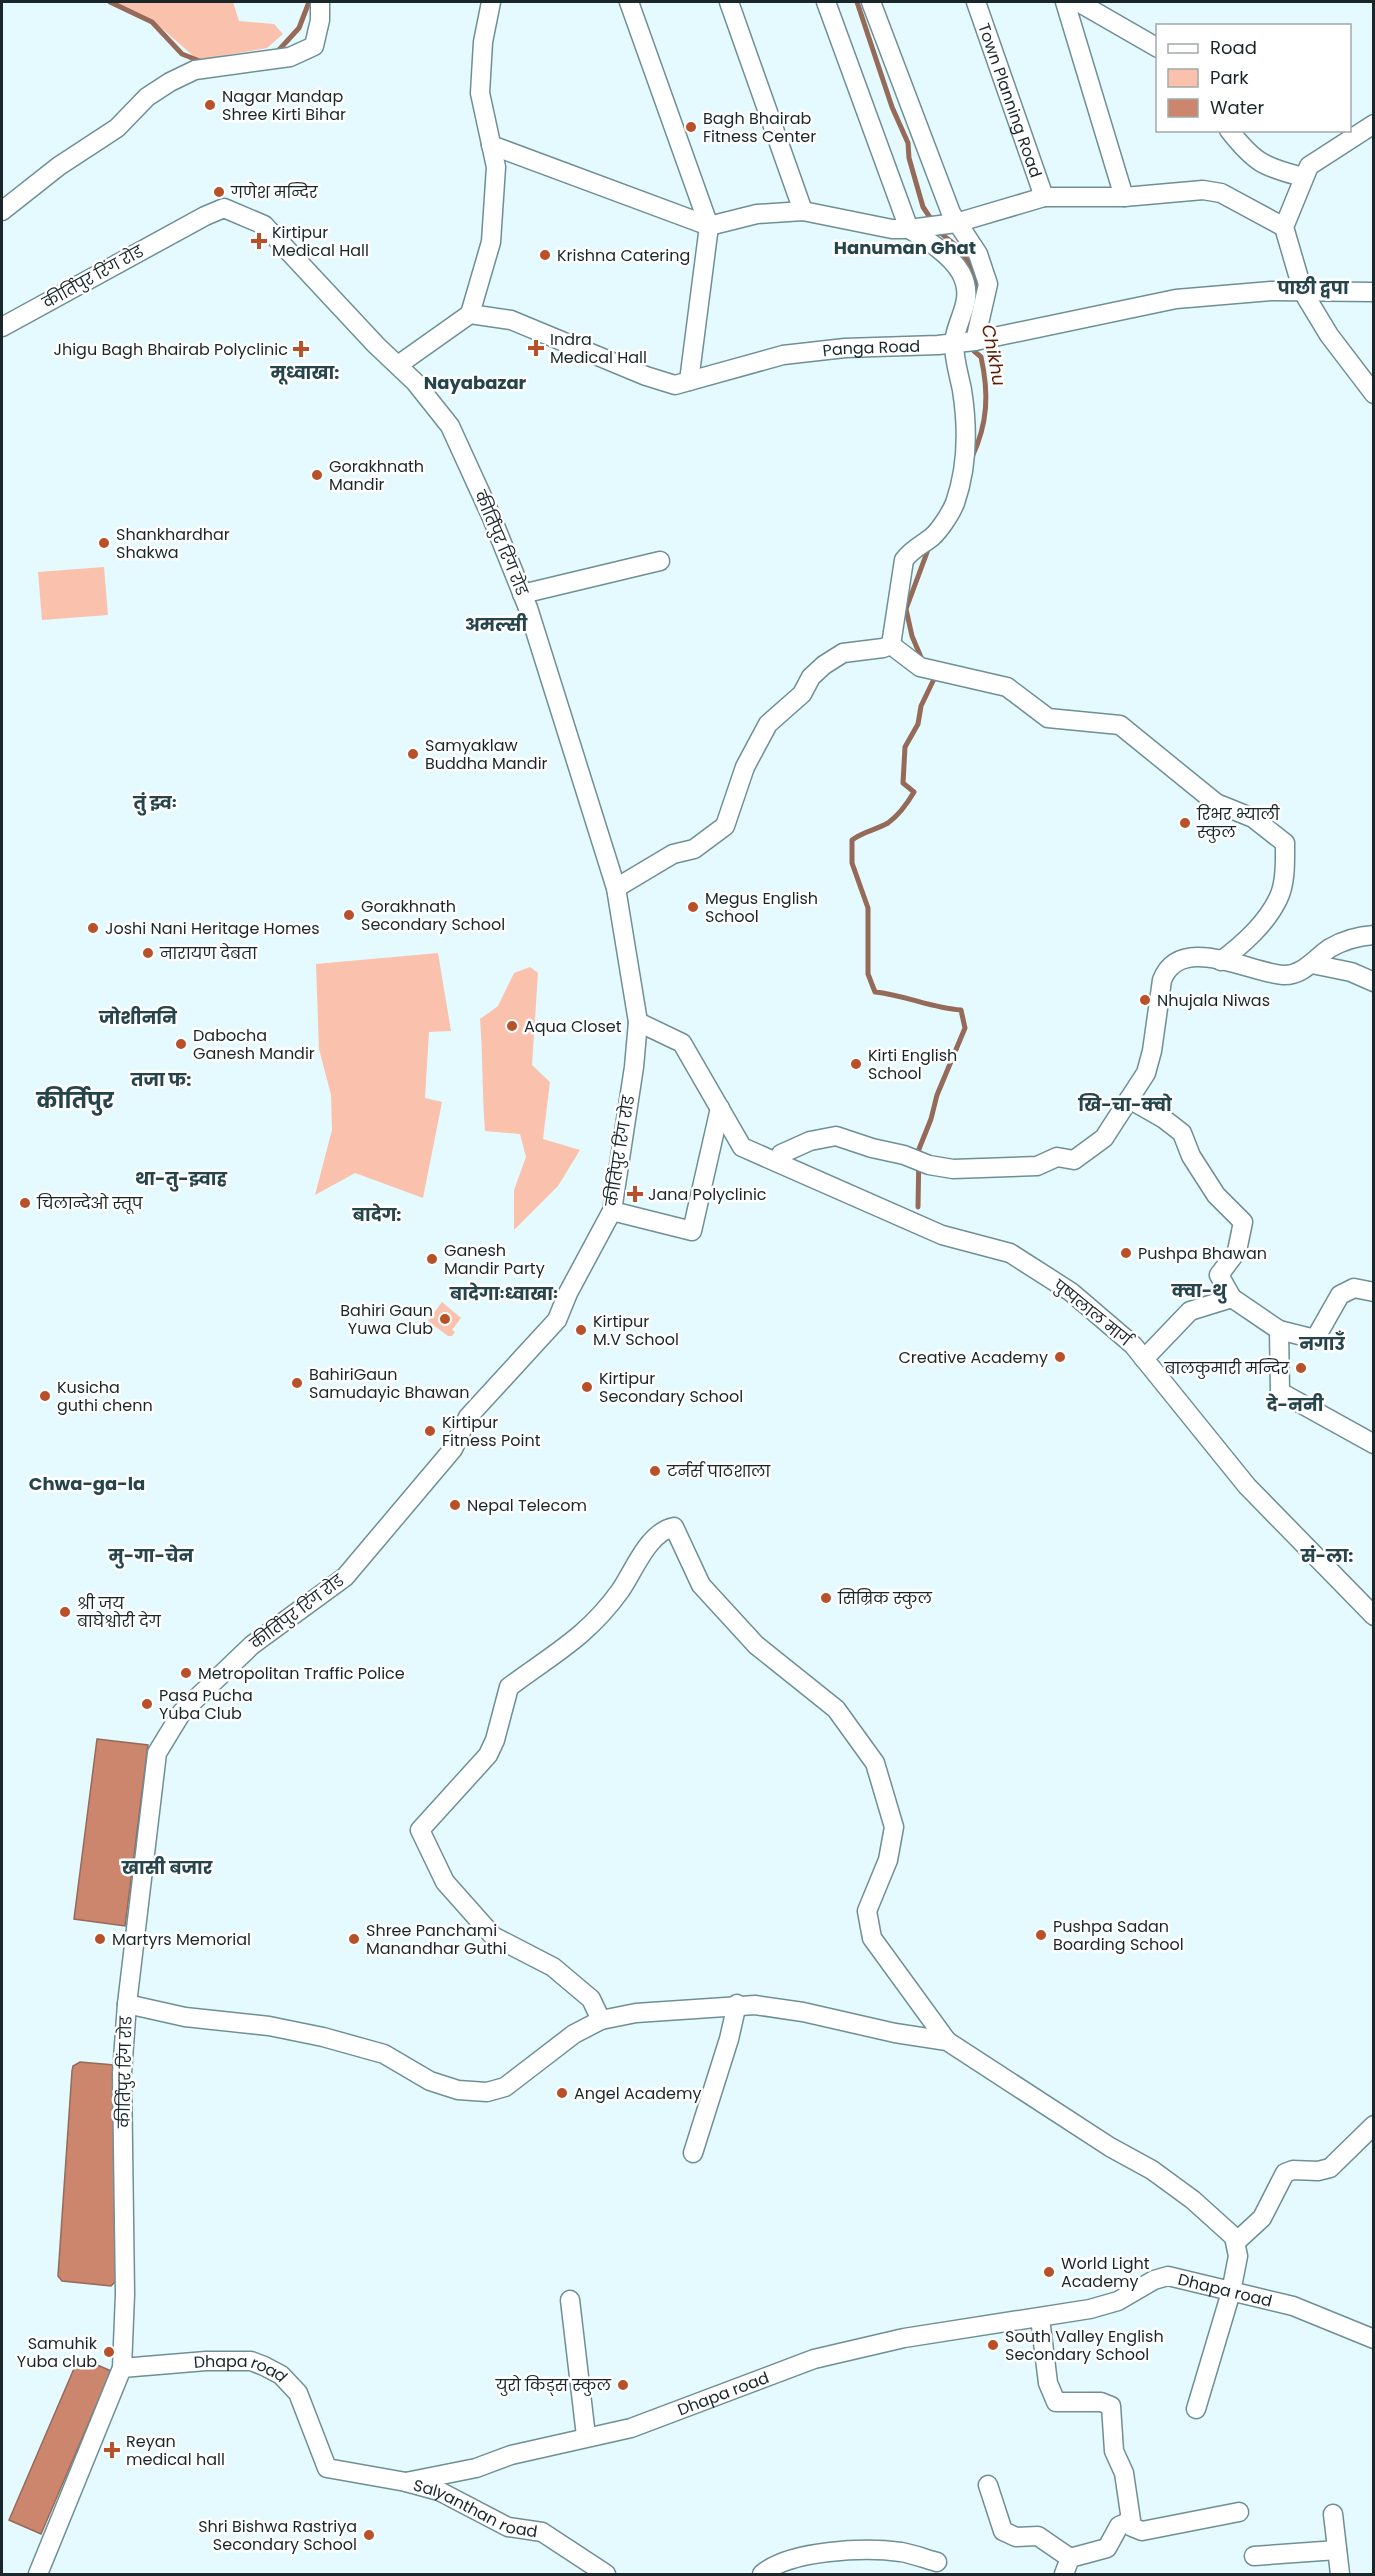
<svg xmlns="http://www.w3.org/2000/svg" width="1375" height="2576" viewBox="0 0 1375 2576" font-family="Poppins,'Noto Sans Devanagari',sans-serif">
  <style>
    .green { fill: #fac2ad }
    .water { fill: #cb866d; stroke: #966a59; stroke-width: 1.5 }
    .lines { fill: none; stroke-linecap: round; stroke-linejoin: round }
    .stream { stroke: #966a59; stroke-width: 5 }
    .minor-casing { stroke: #6e8f96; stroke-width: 21 }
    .minor { stroke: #fff; stroke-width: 18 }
    .poi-dot { fill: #b85129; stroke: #fff; stroke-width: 2 }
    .labels { text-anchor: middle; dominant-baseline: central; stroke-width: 5; stroke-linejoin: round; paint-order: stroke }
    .poi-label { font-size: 16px; fill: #1a272a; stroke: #fff; text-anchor: start }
    .street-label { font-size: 16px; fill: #1a272a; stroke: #fff }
    .neighbourhood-label { font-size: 18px; font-weight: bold; fill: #26444b; stroke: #fff }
    .water-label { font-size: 18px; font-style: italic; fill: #5b1d02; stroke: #fff }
    .district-label { font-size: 22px; font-weight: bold; fill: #26444b; stroke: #fff }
  </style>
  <rect width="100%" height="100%" fill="#e5fafe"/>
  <g class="green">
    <polygon points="115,2 233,2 239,21 274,24 283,34 267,48 198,60 158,25"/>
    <polygon points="104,567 108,615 42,620 38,572"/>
    <polygon points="438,953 451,1031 429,1032 425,1098 442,1102 423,1198 355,1173 315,1195 332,1130 331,1095 319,1049 316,964"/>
    <path d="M 530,967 L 538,973 L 532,1065 L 550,1082 L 543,1139 L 580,1150 L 558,1186 L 514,1230 L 514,1190 L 526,1157 L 520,1134 L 485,1131 C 482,1094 483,1057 480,1019 L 498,1006 L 514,973 Z"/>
    <polygon points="442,1302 461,1318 452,1330 455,1332 452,1336 448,1336 428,1321"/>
  </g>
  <g class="water">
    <polygon points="97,1739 148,1745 125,1926 74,1919"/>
    <polygon points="80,2062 114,2065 117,2280 111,2286 62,2281 58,2276 72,2071 73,2066"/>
    <polygon points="79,2357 111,2371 41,2534 9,2520"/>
  </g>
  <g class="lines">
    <g class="stream">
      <polyline points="110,2 152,22 182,54 202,62"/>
      <polyline points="857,2 892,107 908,143 909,158 923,207 933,222"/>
      <polyline points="277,52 299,28 309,2"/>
      <path d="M 938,230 C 943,236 950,240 956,246 C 972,262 977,281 975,303"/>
      <path d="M 972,457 C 988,423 989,393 981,357 L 974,351 L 973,344"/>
      <polyline points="923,662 912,636 906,609 929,547"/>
      <path d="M 918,1207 L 919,1149 L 931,1119 L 937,1095 L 965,1028 L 961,1010 C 931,1008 905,995 875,992 L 868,974 L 868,908 L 852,863 L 852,840 C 864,831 876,830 888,823 C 899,815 907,804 914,792 L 903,783 L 905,747 L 918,724 L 921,706 L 934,679 L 931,675"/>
    </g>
    <g class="minor-casing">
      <g id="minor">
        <polyline points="629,2 709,226 757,214 803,211 892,229 909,229 956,223 1044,197 1124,197 1065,2"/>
        <polyline points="729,2 803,211"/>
        <path d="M 826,2 L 909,229 C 927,240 950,254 961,273 C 976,302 955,319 954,344 C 954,359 959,375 962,390 C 968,428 968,466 955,503 C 951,513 940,530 932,537 C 922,545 912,549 904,560 L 891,645"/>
        <polyline points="871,2 951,213 978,254 988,284 975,341"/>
        <path id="s1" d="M 976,2 L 1044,197"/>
        <polyline points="1078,2 1158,48"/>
        <polyline points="1374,124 1309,166 1284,227 1303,292 1329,335 1374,394"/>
        <path d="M 1229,130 C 1254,162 1263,167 1303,177"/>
        <polyline points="491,145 709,226 689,381"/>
        <polyline points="1124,197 1203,190 1221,193 1284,227"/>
        <polyline points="2,211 59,166 117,128 147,97 170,82 195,70 290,57 314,46 320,20 320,2"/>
        <polyline points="470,314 491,242 496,167 480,93 483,42 491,2"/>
        <polyline points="2,327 205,216 224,208 264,225 376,345 415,382 450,426 492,518 528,608 616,888 638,1022 634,1067 612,1211 568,1293 557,1320 468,1417 453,1449 345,1577 252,1645 182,1712 157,1753 127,2004 122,2073 125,2294 122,2368 38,2574"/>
        <path id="s2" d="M 398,365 L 470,314 L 511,320 L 646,376 L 675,385 L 783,355 L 845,348 L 938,345 L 975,341 L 1176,299 L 1271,291 L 1374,292"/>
        <polyline points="522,594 660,561"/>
        <path d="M 616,888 L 673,854 L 694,849 L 725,826 L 745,767 L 768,724 L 802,694 L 811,677 L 824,665 L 843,653 L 883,648 L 891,645 L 920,667 L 1007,687 L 1048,718 L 1120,725 L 1216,803 L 1253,818 L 1285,843 C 1285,861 1286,883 1278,899 C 1266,924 1243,944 1221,961"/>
        <polyline points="1312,964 1351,972 1374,982"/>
        <polyline points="638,1022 682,1043 742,1147 942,1235 1010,1253 1071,1292 1133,1345 1247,1486 1374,1616"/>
        <polyline points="1129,1099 1164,1119 1182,1133 1191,1156 1216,1195 1243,1222 1237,1251 1219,1275 1232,1298"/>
        <path d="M 777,1162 L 781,1154 L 810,1141 L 836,1136 L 872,1148 L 904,1155 L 929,1165 L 953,1169 L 1037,1166 L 1057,1157 L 1074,1160 L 1104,1138 L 1146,1073 L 1152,1051 L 1162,980 C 1180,933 1248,972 1283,975 C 1303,976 1315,958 1330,948 C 1344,940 1358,936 1374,935"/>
        <polyline points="612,1211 692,1231 720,1108"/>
        <polyline points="1279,1330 1315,1339 1340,1295 1354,1288 1374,1292"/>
        <polyline points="1144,1359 1190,1311 1232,1298 1279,1330 1280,1392 1374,1444"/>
        <polyline points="127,2004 185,2017 269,2026 323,2037 384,2054 430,2081 458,2090 487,2092 505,2087 574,2034 601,2020 636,2013 755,2005 803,2012 895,2033 947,2041 1110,2147 1152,2170 1193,2200 1234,2237 1238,2256 1231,2292 1196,2409"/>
        <path d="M 601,2020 L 591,1999 L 553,1967 L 493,1936 L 445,1882 L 420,1830 L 488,1755 L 495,1740 L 509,1687 C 553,1654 587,1637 620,1591 C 634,1571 648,1532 674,1527 L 701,1585 L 756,1645 L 836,1709 L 875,1763 L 894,1827 L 888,1860 L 867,1911 L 872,1938 L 947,2041"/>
        <polyline points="693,2153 729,2039 737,2004"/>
        <polyline points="1236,2242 1262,2218 1285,2173 1293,2170 1318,2171 1330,2168 1374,2125"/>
        <polyline points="570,2300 586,2436"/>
        <polyline points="1040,2318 1048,2383 1056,2402 1101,2402 1111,2406 1114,2451 1124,2473 1132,2527 1142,2531 1239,2512"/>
        <path id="s3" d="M 122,2368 L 206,2361 L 251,2361 L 264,2366 L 281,2375 L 298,2393 L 327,2468 L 406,2482 L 476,2468 L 511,2455 L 631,2428 L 814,2359 L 904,2338 L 1090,2309 L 1118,2301 L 1154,2280 L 1168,2276 L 1293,2306 L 1374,2339"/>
        <path id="s4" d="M 406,2482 L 439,2491 L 508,2527 L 542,2532 L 606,2574"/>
        <polyline points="988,2485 1003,2531 1016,2537 1038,2536 1070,2558"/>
        <polyline points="1333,2514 1340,2574"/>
        <polyline points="1254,2556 1337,2550"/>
        <path d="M 762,2574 C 790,2550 865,2547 901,2552 C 913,2554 926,2559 937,2562"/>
        <polyline points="1064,2574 1070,2558 1107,2548 1119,2526 1130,2521"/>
      </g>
    </g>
    <use href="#minor" class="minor"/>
  </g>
  <g class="poi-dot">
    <circle cx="210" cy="105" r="6"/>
    <circle cx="691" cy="127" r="6"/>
    <circle cx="219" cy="192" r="6"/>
    <path d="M256 232h6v6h6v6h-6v6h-6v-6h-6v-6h6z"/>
    <circle cx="545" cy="255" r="6"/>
    <path d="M533 339h6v6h6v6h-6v6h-6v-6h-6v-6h6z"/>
    <path d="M298 340h6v6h6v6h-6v6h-6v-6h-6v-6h6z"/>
    <circle cx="317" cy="475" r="6"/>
    <circle cx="104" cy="543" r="6"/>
    <circle cx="413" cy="754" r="6"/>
    <circle cx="1185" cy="823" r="6"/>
    <circle cx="693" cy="907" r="6"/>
    <circle cx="349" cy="915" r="6"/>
    <circle cx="93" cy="928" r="6"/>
    <circle cx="148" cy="953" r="6"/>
    <circle cx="1145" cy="1000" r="6"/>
    <circle cx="512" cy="1026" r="6"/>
    <circle cx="181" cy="1044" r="6"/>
    <circle cx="856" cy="1064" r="6"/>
    <path d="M632 1185h6v6h6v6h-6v6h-6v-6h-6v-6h6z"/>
    <circle cx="25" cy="1203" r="6"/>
    <circle cx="1126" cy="1253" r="6"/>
    <circle cx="432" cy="1259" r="6"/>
    <circle cx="445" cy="1319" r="6"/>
    <circle cx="581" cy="1330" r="6"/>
    <circle cx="1060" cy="1357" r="6"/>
    <circle cx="1301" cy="1368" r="6"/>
    <circle cx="297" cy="1383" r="6"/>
    <circle cx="587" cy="1387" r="6"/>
    <circle cx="45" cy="1396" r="6"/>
    <circle cx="430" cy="1431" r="6"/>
    <circle cx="655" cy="1471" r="6"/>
    <circle cx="455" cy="1505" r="6"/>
    <circle cx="826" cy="1598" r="6"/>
    <circle cx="65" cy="1612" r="6"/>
    <circle cx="186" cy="1673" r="6"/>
    <circle cx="147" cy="1704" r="6"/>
    <circle cx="1041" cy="1935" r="6"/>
    <circle cx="100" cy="1939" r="6"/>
    <circle cx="354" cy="1939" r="6"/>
    <circle cx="562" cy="2093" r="6"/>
    <circle cx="1049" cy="2272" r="6"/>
    <circle cx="993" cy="2345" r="6"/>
    <circle cx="109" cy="2352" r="6"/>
    <circle cx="623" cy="2385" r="6"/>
    <path d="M109 2441h6v6h6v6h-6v6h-6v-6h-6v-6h6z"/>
    <circle cx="369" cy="2535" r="6"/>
  </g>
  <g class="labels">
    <g class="poi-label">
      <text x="222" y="96">Nagar Mandap<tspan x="222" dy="18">Shree Kirti Bihar</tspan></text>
      <text x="703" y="118">Bagh Bhairab<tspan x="703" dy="18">Fitness Center</tspan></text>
      <text x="231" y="192">गणेश मन्दिर</text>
      <text x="272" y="232">Kirtipur<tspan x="272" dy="18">Medical Hall</tspan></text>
      <text x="557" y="255">Krishna Catering</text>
      <text x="550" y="339">Indra<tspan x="550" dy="18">Medical Hall</tspan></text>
      <text x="288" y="349" text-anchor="end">Jhigu Bagh Bhairab Polyclinic</text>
      <text x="329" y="466">Gorakhnath<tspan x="329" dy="18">Mandir</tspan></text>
      <text x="116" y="534">Shankhardhar<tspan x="116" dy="18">Shakwa</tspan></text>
      <text x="425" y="745">Samyaklaw<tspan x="425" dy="18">Buddha Mandir</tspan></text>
      <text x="1197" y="814">रिभर भ्याली<tspan x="1197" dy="18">स्कुल</tspan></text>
      <text x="705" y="898">Megus English<tspan x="705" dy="18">School</tspan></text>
      <text x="361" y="906">Gorakhnath<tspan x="361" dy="18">Secondary School</tspan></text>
      <text x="105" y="928">Joshi Nani Heritage Homes</text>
      <text x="160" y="953">नारायण देबता</text>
      <text x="1157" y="1000">Nhujala Niwas</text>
      <text x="524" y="1026">Aqua Closet</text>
      <text x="193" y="1035">Dabocha<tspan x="193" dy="18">Ganesh Mandir</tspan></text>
      <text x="868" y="1055">Kirti English<tspan x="868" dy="18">School</tspan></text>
      <text x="648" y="1194">Jana Polyclinic</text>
      <text x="37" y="1203">चिलान्देओ स्तूप</text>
      <text x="444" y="1250">Ganesh<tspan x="444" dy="18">Mandir Party</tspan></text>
      <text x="1138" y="1253">Pushpa Bhawan</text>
      <text x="433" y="1310" text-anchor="end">Bahiri Gaun<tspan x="433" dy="18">Yuwa Club</tspan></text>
      <text x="593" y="1321">Kirtipur<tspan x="593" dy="18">M.V School</tspan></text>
      <text x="1048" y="1357" text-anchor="end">Creative Academy</text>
      <text x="1289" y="1368" text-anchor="end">बालकुमारी मन्दिर</text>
      <text x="309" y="1374">BahiriGaun<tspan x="309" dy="18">Samudayic Bhawan</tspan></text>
      <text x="599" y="1378">Kirtipur<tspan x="599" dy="18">Secondary School</tspan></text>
      <text x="57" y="1387">Kusicha<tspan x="57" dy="18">guthi chenn</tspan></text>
      <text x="442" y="1422">Kirtipur<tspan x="442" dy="18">Fitness Point</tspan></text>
      <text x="667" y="1471">टर्नर्स पाठशाला</text>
      <text x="467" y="1505">Nepal Telecom</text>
      <text x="838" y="1598">सिम्रिक स्कुल</text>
      <text x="77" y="1603">श्री जय<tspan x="77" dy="18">बाघेश्वोरी देग</tspan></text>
      <text x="198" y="1673">Metropolitan Traffic Police</text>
      <text x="159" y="1695">Pasa Pucha<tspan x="159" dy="18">Yuba Club</tspan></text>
      <text x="1053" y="1926">Pushpa Sadan<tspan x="1053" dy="18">Boarding School</tspan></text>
      <text x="366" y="1930">Shree Panchami<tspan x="366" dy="18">Manandhar Guthi</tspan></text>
      <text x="112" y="1939">Martyrs Memorial</text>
      <text x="574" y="2093">Angel Academy</text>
      <text x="1061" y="2263">World Light<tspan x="1061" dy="18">Academy</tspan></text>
      <text x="1005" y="2336">South Valley English<tspan x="1005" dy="18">Secondary School</tspan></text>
      <text x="97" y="2343" text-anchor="end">Samuhik<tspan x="97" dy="18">Yuba club</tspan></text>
      <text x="611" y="2385" text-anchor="end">युरो किड्स स्कुल</text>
      <text x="126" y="2441">Reyan<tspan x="126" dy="18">medical hall</tspan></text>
      <text x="357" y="2526" text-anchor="end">Shri Bishwa Rastriya<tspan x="357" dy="18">Secondary School</tspan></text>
    </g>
    <g class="street-label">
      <text stroke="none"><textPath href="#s1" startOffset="104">Town Planning Road</textPath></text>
      <text transform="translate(93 277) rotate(-29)">कीर्तिपुर रिंग रोड</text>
      <text stroke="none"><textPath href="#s2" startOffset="507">Panga Road</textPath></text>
      <text transform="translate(501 543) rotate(67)">कीर्तिपुर रिंग रोड</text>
      <text transform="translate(620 1151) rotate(-81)">कीर्तिपुर रिंग रोड</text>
      <text transform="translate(1092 1313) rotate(39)">पुष्पलाल मार्ग</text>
      <text transform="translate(297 1612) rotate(-37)">कीर्तिपुर रिंग रोड</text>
      <text transform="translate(125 2072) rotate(-89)">कीर्तिपुर रिंग रोड</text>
      <text stroke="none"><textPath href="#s3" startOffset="1200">Dhapa road</textPath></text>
      <text stroke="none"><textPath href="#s3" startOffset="120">Dhapa road</textPath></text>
      <text stroke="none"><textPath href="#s3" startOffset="678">Dhapa road</textPath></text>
      <text stroke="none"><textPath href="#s4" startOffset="75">Salyanthan road</textPath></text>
    </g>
    <g class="neighbourhood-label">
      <text x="905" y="247">Hanuman Ghat</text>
      <text x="1313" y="287">पाछी द्वपा</text>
      <text x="305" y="372">मूध्वाखा:</text>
      <text x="475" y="382">Nayabazar</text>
      <text x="496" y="624">अमल्सी</text>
      <text x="155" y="802">तुं झ्वः</text>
      <text x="138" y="1017">जोशीननि</text>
      <text x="161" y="1079">तजा फ:</text>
      <text x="1125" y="1104">खि-चा-क्वो</text>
      <text x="181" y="1178">था-तु-झ्वाह</text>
      <text x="377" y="1214">बादेग:</text>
      <text x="1199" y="1290">क्वा-थु</text>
      <text x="504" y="1293">बादेगाःध्वाखाः</text>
      <text x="1322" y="1343">नगाउँ</text>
      <text x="1295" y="1404">दे-ननी</text>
      <text x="87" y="1483">Chwa-ga-la</text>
      <text x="151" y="1555">मु-गा-चेन</text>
      <text x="1327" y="1555">सं-ला:</text>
      <text x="167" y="1867">खासी बजार</text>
    </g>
    <g class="water-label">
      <text transform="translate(994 355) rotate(79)">Chikhu</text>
    </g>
    <g class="district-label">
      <text x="75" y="1100">कीर्तिपुर</text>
    </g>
  </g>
  <rect width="1375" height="2576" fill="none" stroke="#1a272a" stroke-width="6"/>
  <rect x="1156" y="24" width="195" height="108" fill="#ffffff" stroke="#a3a9aa" stroke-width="1.5"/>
  <rect x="1168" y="44" width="30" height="9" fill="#ffffff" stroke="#a3a9aa" stroke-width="1.5"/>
  <text x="1210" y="54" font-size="18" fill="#1a272a">Road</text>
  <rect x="1168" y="69" width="30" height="18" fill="#fac2ad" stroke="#a3a9aa" stroke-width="1.5"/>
  <text x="1210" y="84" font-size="18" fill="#1a272a">Park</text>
  <rect x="1168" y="99" width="30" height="18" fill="#cb866d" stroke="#a3a9aa" stroke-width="1.5"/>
  <text x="1210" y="114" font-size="18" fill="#1a272a">Water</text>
</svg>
